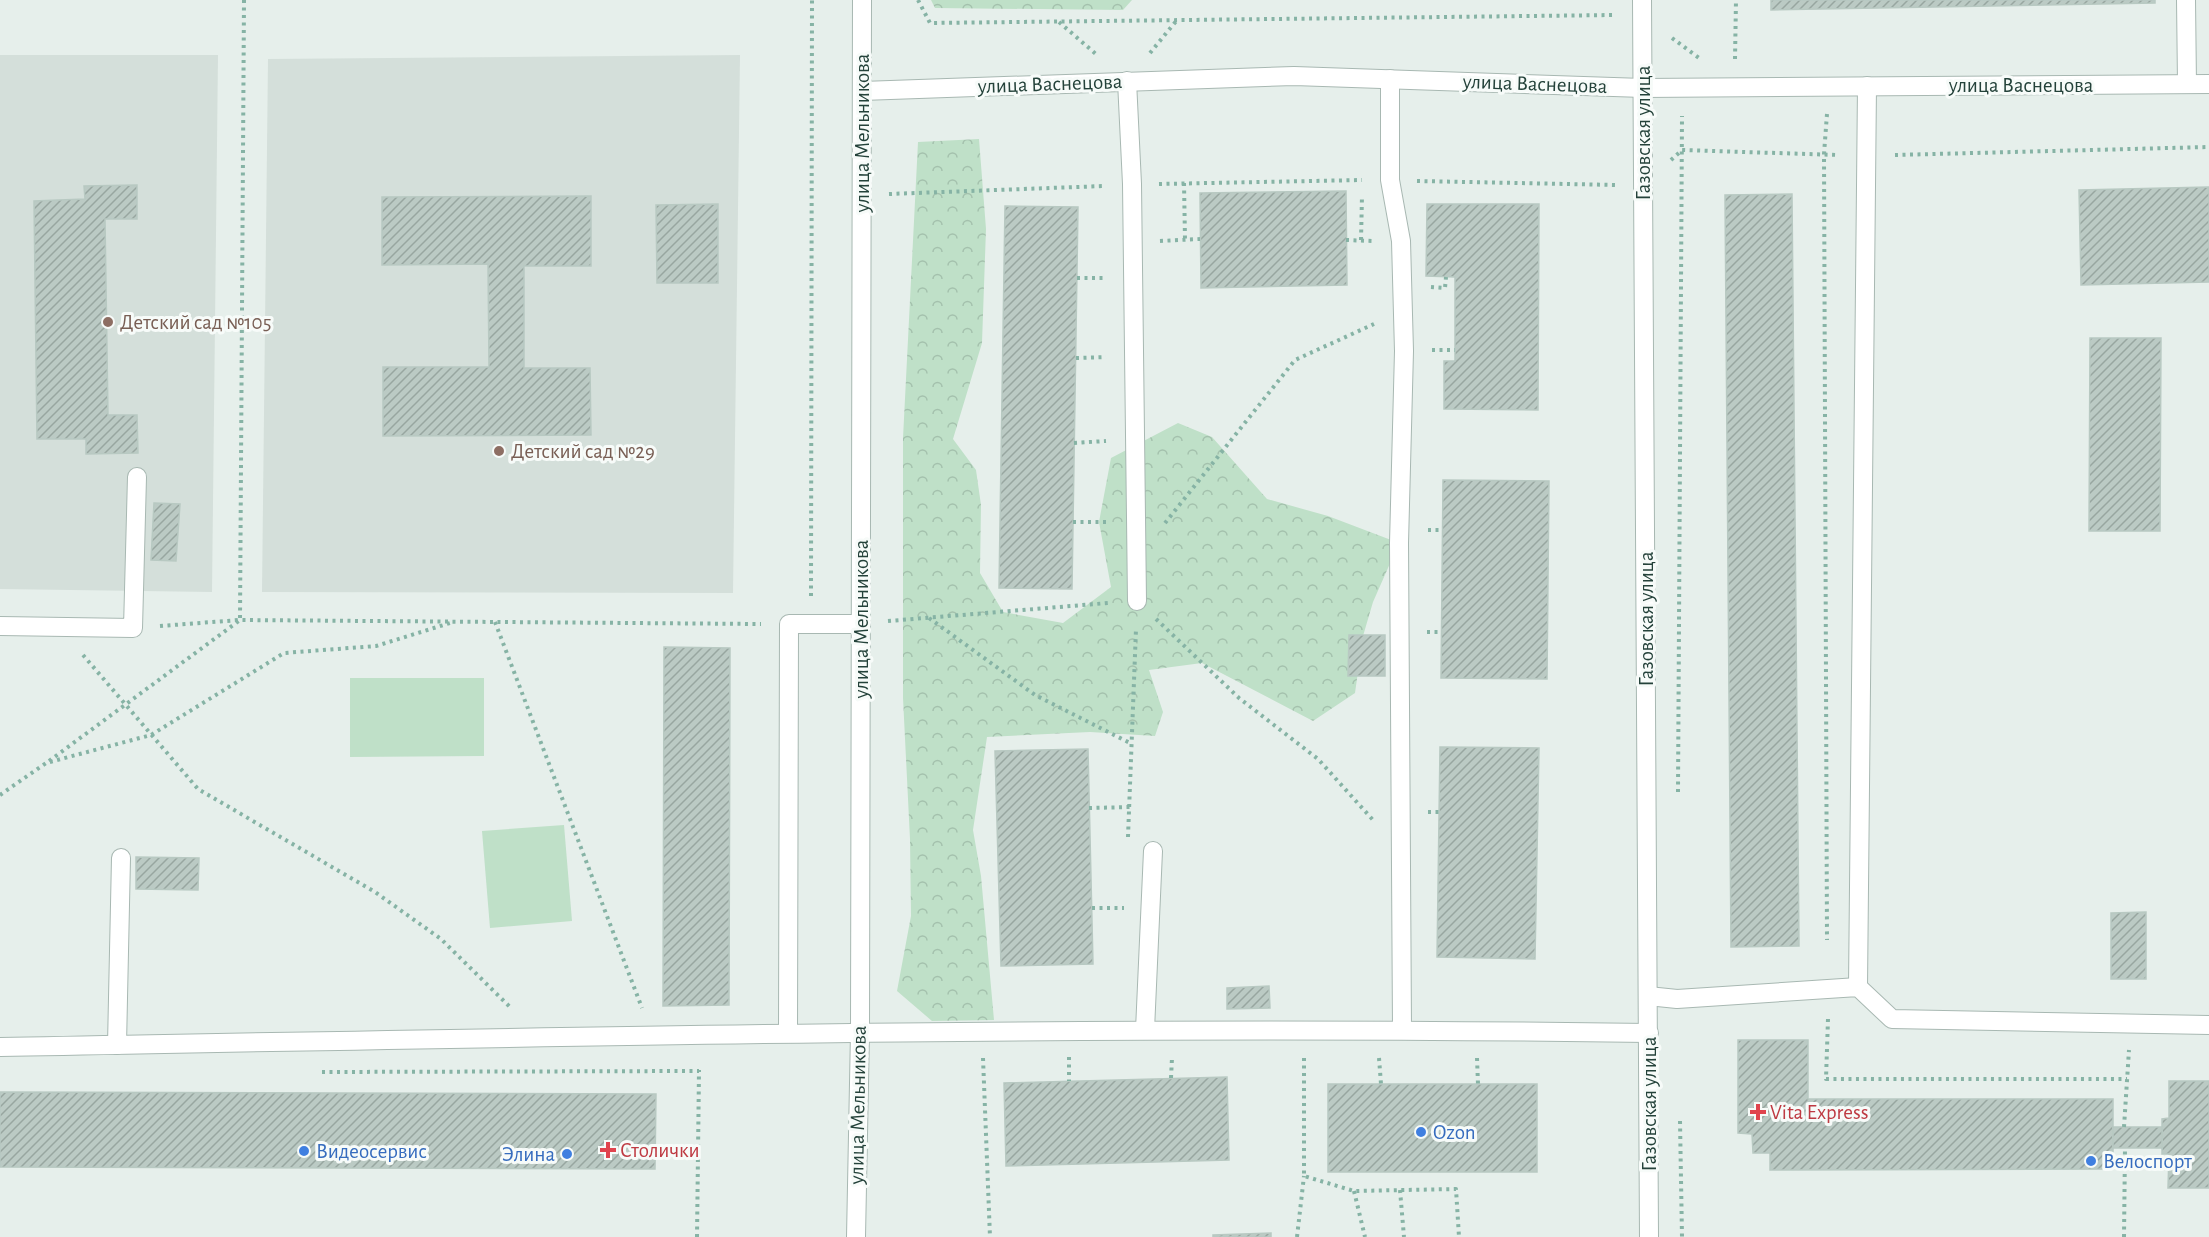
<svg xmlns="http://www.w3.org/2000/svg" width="2209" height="1237" viewBox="0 0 2209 1237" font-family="'Alegreya Sans',sans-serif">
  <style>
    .built { fill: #d4dfda }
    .green { fill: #bfe0c8 }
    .forest { fill: url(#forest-crowns) }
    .building { fill: url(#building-hatch); stroke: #b8c9c2; stroke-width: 1.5 }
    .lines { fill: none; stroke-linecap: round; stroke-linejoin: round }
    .minor-casing { stroke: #a8b8b2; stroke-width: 20 }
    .path { stroke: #86b3a5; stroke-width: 4; stroke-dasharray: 3 4.5; stroke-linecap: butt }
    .minor { stroke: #fff; stroke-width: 18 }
    .education-dot { fill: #8d6e63; stroke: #f7fbf9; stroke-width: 2 }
    .health-dot { fill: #e0444e; stroke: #f7fbf9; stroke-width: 2 }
    .shop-dot { fill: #3f7fe0; stroke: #f7fbf9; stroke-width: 2 }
    .labels { text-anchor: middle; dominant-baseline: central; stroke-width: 6; stroke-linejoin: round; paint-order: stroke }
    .street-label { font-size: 21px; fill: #24423a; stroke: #f7fbf9 }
    .education-label { font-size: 21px; fill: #785e54; stroke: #f7fbf9; text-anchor: start }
    .health-label { font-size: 21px; fill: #be3a42; stroke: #f7fbf9; text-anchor: start }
    .shop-label { font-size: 21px; fill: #366cbe; stroke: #f7fbf9; text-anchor: start }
  </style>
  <defs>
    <pattern id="forest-crowns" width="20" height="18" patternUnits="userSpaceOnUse" patternTransform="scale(1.5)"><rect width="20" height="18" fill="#bfe0c8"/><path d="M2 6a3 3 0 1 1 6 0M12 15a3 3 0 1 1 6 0" fill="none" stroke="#a4c1ad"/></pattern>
    <pattern id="building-hatch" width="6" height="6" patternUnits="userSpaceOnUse" patternTransform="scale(1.5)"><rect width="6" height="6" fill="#bbcac4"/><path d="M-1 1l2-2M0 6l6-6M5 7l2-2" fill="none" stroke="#98a6a0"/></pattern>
  </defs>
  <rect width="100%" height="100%" fill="#e6efeb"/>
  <g class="built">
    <polygon points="0,55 218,55 212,592 0,589"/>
    <polygon points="740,55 733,593 262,592 268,59"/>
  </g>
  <g class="green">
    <polygon points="350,678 484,678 484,756 350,757"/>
    <polygon points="564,825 572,921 490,928 482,831"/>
  </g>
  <g class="forest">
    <polygon points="931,0 1132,0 1123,10 935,8"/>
    <polygon points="979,139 986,229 982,343 953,439 976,470 981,505 980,573 1003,612 1063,623 1111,587 1099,522 1111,458 1178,423 1212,437 1267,499 1328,516 1399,543 1373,602 1363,636 1355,693 1313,721 1202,663 1149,670 1163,712 1155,736 1090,732 987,737 973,830 981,876 994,1020 932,1021 897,991 911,916 910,839 903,698 903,438 918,142"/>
  </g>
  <g class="building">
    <polygon points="1771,0 2155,0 2155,3 1771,10"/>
    <polygon points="137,185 137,219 105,219 108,415 137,415 138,453 86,454 86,439 37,439 34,201 85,199 84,186"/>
    <polygon points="2209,187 2209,282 2081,285 2079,190"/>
    <polygon points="1346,191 1347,285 1201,288 1200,193"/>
    <polygon points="1792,194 1799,946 1731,947 1725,195"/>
    <polygon points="591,196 591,266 524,266 524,368 590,368 591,435 383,436 383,367 489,367 488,264 382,265 382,197"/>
    <polygon points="718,204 718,283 657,283 656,205"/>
    <polygon points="1427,204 1539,204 1538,410 1444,409 1444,361 1455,361 1455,277 1426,276"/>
    <polygon points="1005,206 1078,207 1072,589 999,588"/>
    <polygon points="2090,338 2161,338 2160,531 2089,531"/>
    <polygon points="1443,480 1549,481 1547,679 1441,678"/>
    <polygon points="154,503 180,504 176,561 151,560"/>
    <polygon points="1349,635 1385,635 1385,676 1348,676"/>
    <polygon points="664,647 730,648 729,1005 663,1006"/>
    <polygon points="1440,747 1539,748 1535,959 1437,957"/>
    <polygon points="1088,749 1093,964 1001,966 995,751"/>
    <polygon points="136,857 199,858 198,890 136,889"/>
    <polygon points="2146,912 2146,979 2111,979 2111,913"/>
    <polygon points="1269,986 1270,1008 1227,1009 1227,988"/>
    <polygon points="1738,1040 1808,1040 1808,1099 2113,1099 2113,1169 1770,1170 1770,1153 1753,1153 1752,1134 1738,1133"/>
    <polygon points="1227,1077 1229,1160 1006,1166 1004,1083"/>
    <polygon points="2169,1081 2209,1081 2209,1188 2168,1188 2169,1154 2162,1154 2162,1119 2169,1118"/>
    <rect x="1328" y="1084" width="209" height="88"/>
    <polygon points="0,1092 656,1094 655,1169 0,1167"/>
    <rect x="2113" y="1127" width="49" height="21"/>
    <polygon points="1271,1233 1271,1237 1213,1237 1213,1235"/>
  </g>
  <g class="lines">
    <g class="minor-casing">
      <g id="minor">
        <polyline points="1642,0 1649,1237"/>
        <polyline points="2186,0 2187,84"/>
        <polyline points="1390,79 1390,180 1401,241 1404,351 1399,543 1402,1029"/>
        <polyline points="1127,81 1132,184 1137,601"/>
        <polyline points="862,91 1294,76 1643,88 2209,84"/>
        <polyline points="0,626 133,628 137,477"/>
        <polyline points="1858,987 1867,86"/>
        <polyline points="1648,996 1677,999 1858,987 1892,1019 2209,1025"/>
        <polyline points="1145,1030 1153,851"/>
        <polyline points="788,1033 789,624 861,624"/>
        <polyline points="117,1045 121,858"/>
        <path d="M 0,1047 C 550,1037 1099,1025 1649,1033"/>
        <polyline points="856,1237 860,1032 862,0"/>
      </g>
    </g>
    <g class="path">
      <polyline points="244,0 240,620 761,624"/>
      <polyline points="918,0 930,23 1615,15"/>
      <polyline points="1059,22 1097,55"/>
      <polyline points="1672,38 1699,58"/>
      <polyline points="1150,53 1177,20"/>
      <polyline points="1735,59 1736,0"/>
      <polyline points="1827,114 1824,154 1827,940"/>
      <polyline points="1895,155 2209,147"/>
      <polyline points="1671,160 1682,150 1839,155"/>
      <polyline points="1417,181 1617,185"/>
      <polyline points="1184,183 1185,239"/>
      <polyline points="1159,184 1362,180"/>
      <polyline points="889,194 1104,186"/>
      <polyline points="1346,240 1373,241"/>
      <polyline points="1361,240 1362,196"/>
      <polyline points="1160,241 1200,239"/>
      <polyline points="1077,278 1106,278"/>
      <polyline points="1431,287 1445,288 1446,277"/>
      <polyline points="1432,350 1455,350"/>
      <polyline points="1076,358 1106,357"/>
      <polyline points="1074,443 1106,441"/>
      <polyline points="1073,522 1108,522"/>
      <polyline points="1165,523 1295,360 1374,324"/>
      <polyline points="1428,530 1442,530"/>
      <polyline points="811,596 812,0"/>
      <polyline points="929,618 1035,695 1132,744"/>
      <polyline points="1156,619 1239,698 1318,759 1373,820"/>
      <polyline points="888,621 1108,603"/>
      <polyline points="495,622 642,1008"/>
      <polyline points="160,626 239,620"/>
      <polyline points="1427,632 1441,632"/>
      <polyline points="83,655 198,789 375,892 441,939 512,1009"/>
      <polyline points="49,761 240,620"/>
      <polyline points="1678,792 1682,116"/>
      <polyline points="0,795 46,763 151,735 284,653 376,646 450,623"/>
      <polyline points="1089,808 1130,807"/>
      <polyline points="1428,812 1439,812"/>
      <polyline points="1128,837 1136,629"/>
      <polyline points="1092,908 1124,908"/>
      <polyline points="1828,1019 1826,1079 2127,1079"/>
      <polyline points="1069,1057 1069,1081"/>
      <polyline points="983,1058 990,1237"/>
      <polyline points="1304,1058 1304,1176 1354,1191 1456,1189 1459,1237"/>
      <polyline points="1379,1058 1381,1084"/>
      <polyline points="1477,1058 1478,1084"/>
      <polyline points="322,1072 699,1071"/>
      <polyline points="1171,1078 1172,1058"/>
      <polyline points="1680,1121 1682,1237"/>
      <polyline points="2124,1127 2129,1050"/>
      <polyline points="1400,1190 1404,1237"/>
      <polyline points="1354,1191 1365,1237"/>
      <polyline points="697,1237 699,1070"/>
      <polyline points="1297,1237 1304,1176"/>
      <polyline points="2124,1237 2125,1148"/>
    </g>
    <use href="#minor" class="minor"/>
  </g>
  <g class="education-dot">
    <circle cx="108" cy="322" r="6"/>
    <circle cx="499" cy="451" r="6"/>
  </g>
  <g class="health-dot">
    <path d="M1755 1103h6v6h6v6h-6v6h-6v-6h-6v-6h6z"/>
    <path d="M605 1141h6v6h6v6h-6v6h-6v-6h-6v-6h6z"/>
  </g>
  <g class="shop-dot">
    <circle cx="1421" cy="1132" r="6"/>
    <circle cx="304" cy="1151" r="6"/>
    <circle cx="567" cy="1154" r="6"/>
    <circle cx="2091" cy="1161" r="6"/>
  </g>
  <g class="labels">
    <g class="street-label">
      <text transform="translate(1050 84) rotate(-2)">улица Васнецова</text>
      <text transform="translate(1535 84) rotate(2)">улица Васнецова</text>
      <text x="2021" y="85">улица Васнецова</text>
      <text transform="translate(862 133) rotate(-90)">улица Мельникова</text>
      <text transform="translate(1643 133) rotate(-90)">Газовская улица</text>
      <text transform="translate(861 619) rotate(-90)">улица Мельникова</text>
      <text transform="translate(1646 619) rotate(-90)">Газовская улица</text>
      <text transform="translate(1649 1104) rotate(-90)">Газовская улица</text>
      <text transform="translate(858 1105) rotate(-89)">улица Мельникова</text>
    </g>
    <g class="education-label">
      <text x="120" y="322">Детский сад №105</text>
      <text x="511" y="451">Детский сад №29</text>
    </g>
    <g class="health-label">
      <text x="1770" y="1112">Vita Express</text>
      <text x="620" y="1150">Столички</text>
    </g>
    <g class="shop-label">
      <text x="1433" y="1132">Ozon</text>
      <text x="316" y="1151">Видеосервис</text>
      <text x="555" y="1154" text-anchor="end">Элина</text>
      <text x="2103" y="1161">Велоспорт</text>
    </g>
  </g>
</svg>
